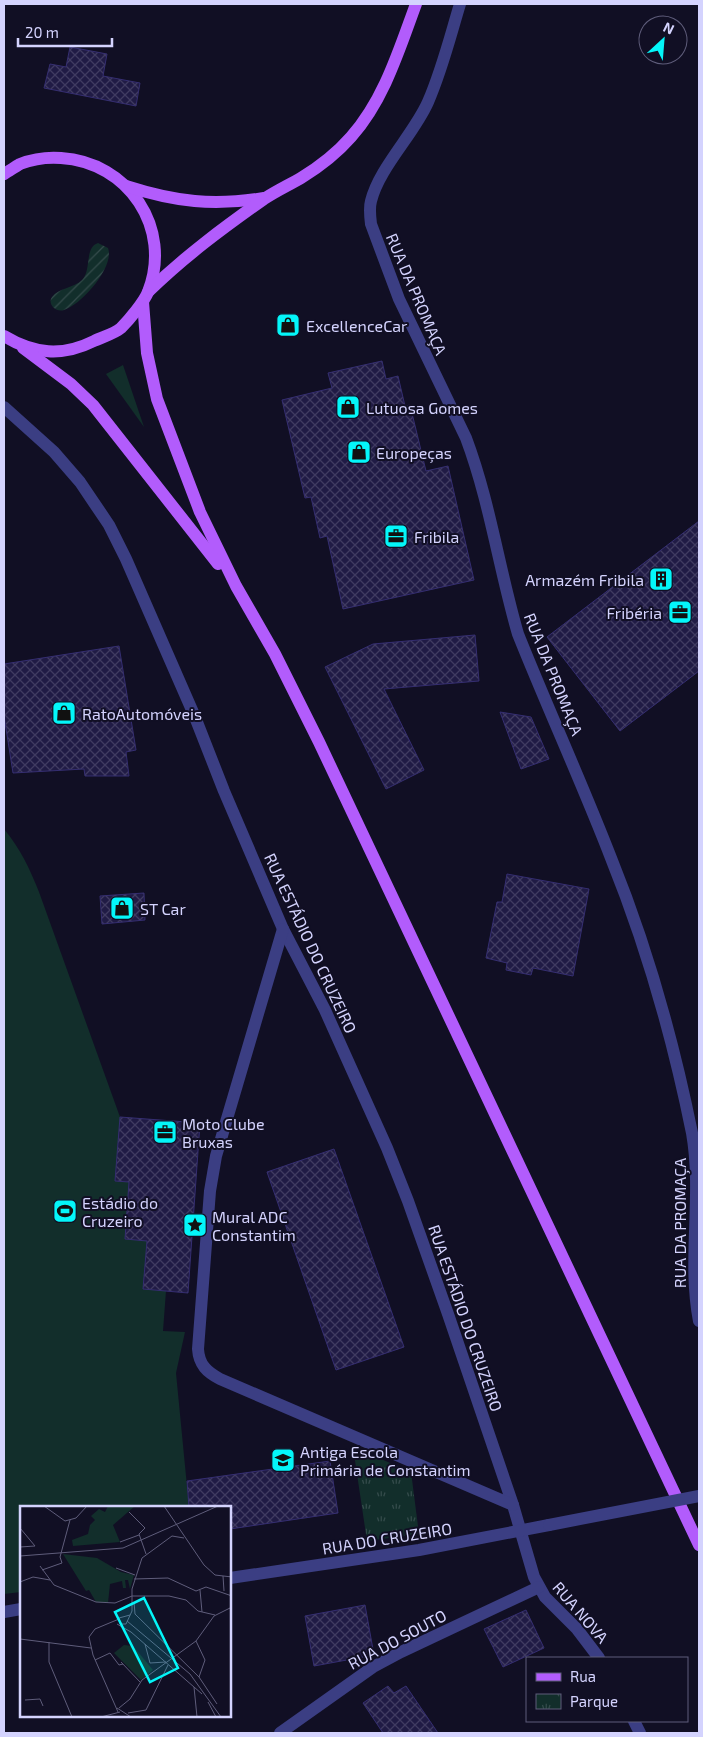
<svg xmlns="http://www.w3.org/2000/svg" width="703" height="1737" viewBox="0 0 703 1737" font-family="'Exo 2',sans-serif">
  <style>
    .grass { fill: #122e2b }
    .park { fill: url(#park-tufts) }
    .garden { fill: url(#garden-furrows) }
    .building { fill: url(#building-cross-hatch); stroke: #352e71 }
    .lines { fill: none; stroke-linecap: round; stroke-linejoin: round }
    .minor { stroke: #3b3e83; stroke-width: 12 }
    .major { stroke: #b25cfc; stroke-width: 12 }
    .minor-bridge { stroke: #3b3e83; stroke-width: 12 }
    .labels { text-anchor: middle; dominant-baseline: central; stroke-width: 4; stroke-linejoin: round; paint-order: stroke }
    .street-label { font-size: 16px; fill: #d4d3fe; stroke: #110f24 }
    .poi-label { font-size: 16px; fill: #d4d3fe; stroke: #110f24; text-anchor: start }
    .inset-road { fill: none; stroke: #5f5d7b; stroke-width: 1 }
    .view { fill: #04f6f9; fill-opacity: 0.15; stroke: #04f6f9; stroke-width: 2.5 }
    .inset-edge { fill: none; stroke: #d4d3fe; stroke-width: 2.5 }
  </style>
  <defs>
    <pattern id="park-tufts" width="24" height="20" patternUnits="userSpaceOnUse" patternTransform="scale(1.25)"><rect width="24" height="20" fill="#122e2b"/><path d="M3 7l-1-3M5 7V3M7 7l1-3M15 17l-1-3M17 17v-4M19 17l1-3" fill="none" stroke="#344b4b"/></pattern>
    <pattern id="garden-furrows" width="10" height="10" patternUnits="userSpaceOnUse" patternTransform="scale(1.25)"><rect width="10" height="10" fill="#122e2b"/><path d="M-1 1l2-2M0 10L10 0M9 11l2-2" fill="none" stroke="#344b4b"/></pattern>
    <pattern id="building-cross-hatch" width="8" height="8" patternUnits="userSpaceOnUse" patternTransform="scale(1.25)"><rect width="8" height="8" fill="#201b45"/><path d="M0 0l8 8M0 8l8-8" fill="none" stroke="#403b61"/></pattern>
  </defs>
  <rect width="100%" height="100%" fill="#110f24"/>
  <g class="grass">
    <polygon points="123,365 144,427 106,374"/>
    <path d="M 4,829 C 20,848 30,869 39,892 L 120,1117 L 115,1181 L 129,1182 L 125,1239 L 147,1241 L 143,1289 L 166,1291 L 163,1331 L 185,1332 L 176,1373 L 189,1507 L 21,1507 L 21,1592 L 4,1594 Z"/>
  </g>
  <polygon class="park" points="353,1447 411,1472 419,1534 367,1541"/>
  <path class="garden" d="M 98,243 L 108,248 C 115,267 81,305 64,310 C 56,313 47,304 52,297 C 58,288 74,288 82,280 C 92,270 84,248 98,243 Z"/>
  <g class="building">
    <polygon points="70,47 107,54 103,76 140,83 136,106 44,88 50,64 66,67"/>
    <polygon points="382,361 386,379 398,376 405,406 410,405 426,471 448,466 474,580 343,609 327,536 320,538 311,497 305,498 282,400 332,388 328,373"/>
    <polygon points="699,521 699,671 620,731 547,637"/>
    <polygon points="475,635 479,681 384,689 424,770 386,789 325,667 373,644"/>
    <polygon points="119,646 136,750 126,752 129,776 85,776 84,769 13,773 4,716 4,664"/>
    <polygon points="500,712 531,717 549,759 521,769"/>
    <polygon points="507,874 589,889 573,976 533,968 531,975 506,970 507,963 486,958 497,902 502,902"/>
    <polygon points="144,893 145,920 102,924 100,896"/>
    <polygon points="120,1117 200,1123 188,1293 143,1289 147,1241 125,1239 129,1182 115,1181"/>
    <polygon points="334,1149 404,1347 336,1370 267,1172"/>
    <polygon points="330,1461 338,1513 230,1529 230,1507 189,1507 187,1481"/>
    <polygon points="365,1605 374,1655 314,1666 305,1616"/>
    <polygon points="526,1610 544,1648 503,1667 484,1629"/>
    <polygon points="388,1686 394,1693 406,1686 438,1733 383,1733 363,1703"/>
  </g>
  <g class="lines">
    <g class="minor">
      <path d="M 460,4 C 450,37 442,70 428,102 C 414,134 379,168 371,201 C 369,208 370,216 371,224 L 399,299 L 466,438 C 490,502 499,569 518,634 C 548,709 582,783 611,858 C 647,947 673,1039 692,1133 C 703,1196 687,1259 699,1321"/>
      <polyline points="4,407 54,452 80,482 109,525 126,559 195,717 224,791 283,929 325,1010 387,1148 408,1201 448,1314 513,1505 534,1577 545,1597 577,1629 599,1658"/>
      <path d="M 283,929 L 216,1156 L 210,1191 L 198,1349 C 199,1365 207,1372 220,1379 L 513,1505"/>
      <polyline points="230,1578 419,1550 549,1525"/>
      <polyline points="4,1612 21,1609"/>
      <polyline points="634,1721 640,1733"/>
      <polyline points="280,1733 373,1667 401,1652 539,1587"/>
    </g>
    <g class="major">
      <path d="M 4,174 C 9,171 15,167 20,164 C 33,159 48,157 61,158 C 128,162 173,228 148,292 C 144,302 129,320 121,328 C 114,334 102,337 94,341 C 62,357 34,354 4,336"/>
      <path d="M 126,186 C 176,202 213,206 264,198"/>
      <path d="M 148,292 C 185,256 223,228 264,199 C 276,191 289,185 301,178 C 319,167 337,153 351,137 C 384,100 399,50 416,4"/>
      <polyline points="143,302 147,353 157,399 200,512 236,586 275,654 319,742 699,1545"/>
      <polyline points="23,348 71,384 93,405 218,564"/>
    </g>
    <polyline class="minor-bridge" points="549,1525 699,1496"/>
  </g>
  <defs>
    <g id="shop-square" transform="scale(1.25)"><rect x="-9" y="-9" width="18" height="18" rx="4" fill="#04f6f9" stroke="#110f24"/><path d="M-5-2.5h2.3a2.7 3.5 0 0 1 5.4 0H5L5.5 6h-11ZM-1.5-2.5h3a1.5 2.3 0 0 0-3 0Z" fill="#111"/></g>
    <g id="office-square" transform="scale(1.25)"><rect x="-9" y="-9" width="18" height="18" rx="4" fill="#04f6f9" stroke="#110f24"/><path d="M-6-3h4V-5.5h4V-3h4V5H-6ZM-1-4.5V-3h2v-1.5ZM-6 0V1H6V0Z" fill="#111"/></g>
    <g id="building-square" transform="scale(1.25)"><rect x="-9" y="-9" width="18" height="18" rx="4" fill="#04f6f9" stroke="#110f24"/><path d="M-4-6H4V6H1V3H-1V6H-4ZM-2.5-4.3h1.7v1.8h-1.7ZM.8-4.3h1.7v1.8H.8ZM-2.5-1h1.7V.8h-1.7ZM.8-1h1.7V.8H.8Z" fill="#111"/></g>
    <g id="stadium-square" transform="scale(1.25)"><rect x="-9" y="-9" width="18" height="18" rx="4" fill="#04f6f9" stroke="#110f24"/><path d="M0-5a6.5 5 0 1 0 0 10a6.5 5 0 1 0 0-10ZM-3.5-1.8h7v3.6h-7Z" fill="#111"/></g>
    <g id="sight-square" transform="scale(1.25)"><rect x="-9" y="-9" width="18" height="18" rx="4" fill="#04f6f9" stroke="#110f24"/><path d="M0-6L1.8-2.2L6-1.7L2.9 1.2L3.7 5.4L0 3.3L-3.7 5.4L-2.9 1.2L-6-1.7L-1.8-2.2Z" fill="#111"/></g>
    <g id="school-square" transform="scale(1.25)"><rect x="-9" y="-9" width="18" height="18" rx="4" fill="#04f6f9" stroke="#110f24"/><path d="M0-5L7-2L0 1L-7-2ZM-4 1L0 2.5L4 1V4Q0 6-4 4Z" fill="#111"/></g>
  </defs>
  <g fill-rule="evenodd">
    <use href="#shop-square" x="288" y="325"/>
    <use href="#shop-square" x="348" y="407"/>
    <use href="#shop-square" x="359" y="452"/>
    <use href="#office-square" x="396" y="536"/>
    <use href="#building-square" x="661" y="579"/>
    <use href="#office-square" x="680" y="612"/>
    <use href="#shop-square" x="64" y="713"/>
    <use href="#shop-square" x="122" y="908"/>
    <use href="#office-square" x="165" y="1132"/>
    <use href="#stadium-square" x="65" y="1211"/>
    <use href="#sight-square" x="195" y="1225"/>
    <use href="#school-square" x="283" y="1460"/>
  </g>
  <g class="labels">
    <g class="street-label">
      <text transform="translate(417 294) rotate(67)">RUA DA PROMAÇA</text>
      <text transform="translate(554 674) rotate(68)">RUA DA PROMAÇA</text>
      <text transform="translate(311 943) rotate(65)">RUA ESTÁDIO DO CRUZEIRO</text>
      <text transform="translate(679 1223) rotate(-90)">RUA DA PROMAÇA</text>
      <text transform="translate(466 1318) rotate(71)">RUA ESTÁDIO DO CRUZEIRO</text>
      <text transform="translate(387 1538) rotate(-9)">RUA DO CRUZEIRO</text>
      <text transform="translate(581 1612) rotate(49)">RUA NOVA</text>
      <text transform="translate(397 1639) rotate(-28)">RUA DO SOUTO</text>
    </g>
    <g class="poi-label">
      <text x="306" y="325">ExcellenceCar</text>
      <text x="366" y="407">Lutuosa Gomes</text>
      <text x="376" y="452">Europeças</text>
      <text x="414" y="536">Fribila</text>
      <text x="644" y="579" text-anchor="end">Armazém Fribila</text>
      <text x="662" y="612" text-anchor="end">Fribéria</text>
      <text x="82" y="713">RatoAutomóveis</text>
      <text x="140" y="908">ST Car</text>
      <text x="182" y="1123">Moto Clube<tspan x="182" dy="18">Bruxas</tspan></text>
      <text x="82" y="1202">Estádio do<tspan x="82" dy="18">Cruzeiro</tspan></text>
      <text x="212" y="1216">Mural ADC<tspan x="212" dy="18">Constantim</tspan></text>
      <text x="300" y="1451">Antiga Escola<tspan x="300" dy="18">Primária de Constantim</tspan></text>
    </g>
  </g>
  <g transform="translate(20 1506)">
    <rect width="211" height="211" fill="#110f24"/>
    <path d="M 104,139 L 113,140 L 133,164 L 121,174 L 94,147 Z" fill="#122e2b"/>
    <path d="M 88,0 L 115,0 L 93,19 L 100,36 L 53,40 L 52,34 L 68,28 L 70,19 L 75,14 L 71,10 L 79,3 L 85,6 ZM 43,48 L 77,52 L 101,66 L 114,69 L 110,83 L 108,74 L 105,74 L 106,82 L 103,82 L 102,75 L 90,78 L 88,97 L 76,96 L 69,84 L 66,85 Z" fill="#122e2b"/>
    <path class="inset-road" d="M 24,0 L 45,15 L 56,12 L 67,0M 144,0 L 184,59 L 195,69 L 212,71M 109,6 L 125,22 L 119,28 L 126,48M 0,22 L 15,40 L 0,41M 100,36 L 119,29M 0,50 L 103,42 L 198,0M 20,60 L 34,79 L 76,96 L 95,97 L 112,90 L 149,90 L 166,94 L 178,105 L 195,109M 96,62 L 115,69M 22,64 L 42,57 L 40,51 L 50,14M 203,70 L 204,85M 114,73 L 148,72 L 176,85 L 186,81 L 212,90M 0,76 L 13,71 L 30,74M 180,84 L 182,106M 114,96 L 115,108 L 179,171 L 197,198M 110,109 L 99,112 L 100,118 L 106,118 L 112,105 L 112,83 L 122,52 L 152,30 L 164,32M 107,115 L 170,168 L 201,211M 97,118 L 111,126 L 182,188M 0,133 L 71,142M 176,135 L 185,154 L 179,171M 29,136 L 29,156 L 52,211M 125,138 L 130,157 L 146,156M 75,154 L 90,147 L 99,159 L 103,158M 101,156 L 120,176M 174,181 L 177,211M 5,194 L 20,193 L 23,200M 188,196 L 196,211M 97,202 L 111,211M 99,202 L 110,193 L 122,174 L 176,135 L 194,110 L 212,101M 98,206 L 73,149 L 69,131 L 75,123 L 99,113M 108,207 L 126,204 L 148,159M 81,211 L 100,206"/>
    <path class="view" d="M 124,92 L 158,162 L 130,176 L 95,106 Z"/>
    <rect width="211" height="211" class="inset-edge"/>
  </g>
  <rect width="703" height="1737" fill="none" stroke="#d4d3fe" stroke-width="10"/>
  <rect x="526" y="1657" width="162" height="65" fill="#110f24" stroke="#5f5d7b"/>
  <rect x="536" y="1673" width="25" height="8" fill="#b25cfc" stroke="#5f5d7b"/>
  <text x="570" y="1682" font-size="15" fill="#d4d3fe">Rua</text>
  <rect x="536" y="1694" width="25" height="15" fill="url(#park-tufts)" stroke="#5f5d7b"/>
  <text x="570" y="1707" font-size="15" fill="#d4d3fe">Parque</text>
  <g transform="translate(663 40) rotate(26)"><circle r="24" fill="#110f24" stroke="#5f5d7b"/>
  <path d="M0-4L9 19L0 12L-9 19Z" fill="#04f6f9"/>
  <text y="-8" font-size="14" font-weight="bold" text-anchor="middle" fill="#d4d3fe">N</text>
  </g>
  <path d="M18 38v8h94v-8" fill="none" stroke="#d4d3fe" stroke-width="2.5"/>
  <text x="25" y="38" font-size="15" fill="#d4d3fe" stroke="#110f24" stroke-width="4" paint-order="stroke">20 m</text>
</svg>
